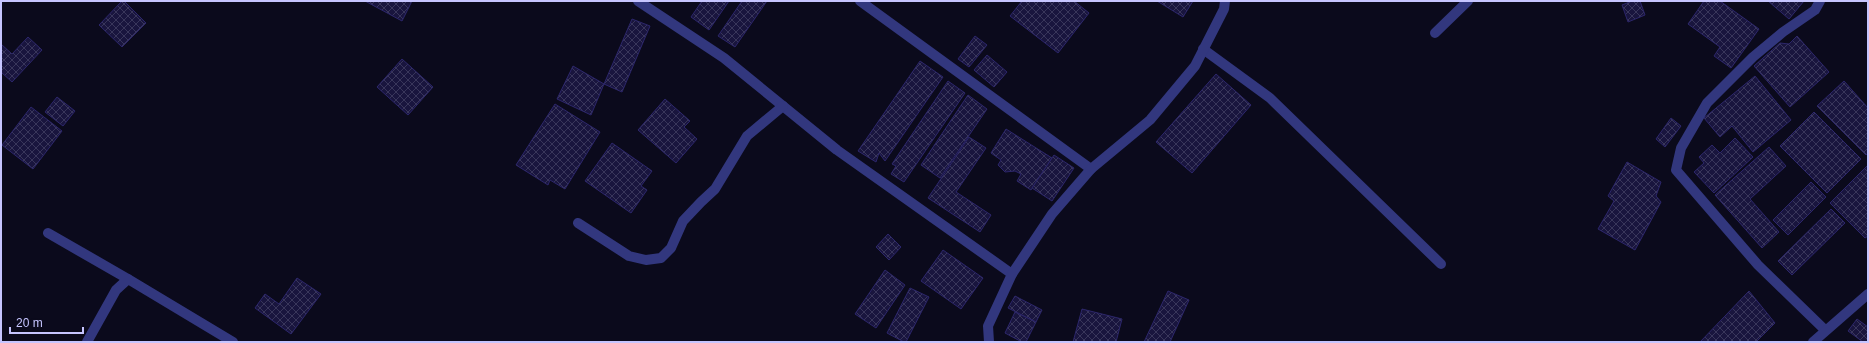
<svg xmlns="http://www.w3.org/2000/svg" width="1869" height="343" viewBox="0 0 1869 343" font-family="Arial,sans-serif">
  <style>
    .building { fill: url(#building-cross-hatch); stroke: #2c266b }
    .lines { fill: none; stroke-linecap: round; stroke-linejoin: round }
    .minor { stroke: #32377e; stroke-width: 10 }
  </style>
  <defs>
    <pattern id="building-cross-hatch" width="8" height="8" patternUnits="userSpaceOnUse"><rect width="8" height="8" fill="#19153e"/><path d="M0 0l8 8M0 8l8-8" fill="none" stroke="#39365b"/></pattern>
  </defs>
  <rect width="100%" height="100%" fill="#0b0a1c"/>
  <g class="building">
    <polygon points="122,1 124,1 146,23 122,47 99,25"/>
    <polygon points="365,1 412,1 402,21"/>
    <polygon points="702,1 729,1 709,30 691,17"/>
    <polygon points="742,1 767,1 735,47 718,36"/>
    <polygon points="1022,1 1074,1 1089,13 1058,53 1010,16"/>
    <polygon points="1157,1 1193,1 1183,17"/>
    <polygon points="1632,1 1640,1 1645,15 1628,22 1622,5"/>
    <polygon points="1704,1 1720,1 1759,29 1731,68 1714,56 1720,47 1688,24"/>
    <polygon points="1768,1 1804,1 1789,19"/>
    <polygon points="632,19 650,26 622,92 604,84"/>
    <polygon points="975,36 987,45 969,67 958,59"/>
    <polygon points="1797,36 1829,72 1790,107 1754,66 1780,43 1789,44"/>
    <polygon points="28,37 42,50 12,82 1,72 1,44 12,54"/>
    <polygon points="987,55 1007,72 994,87 974,70"/>
    <polygon points="402,59 433,87 408,115 377,87"/>
    <polygon points="920,61 943,77 885,161 879,153 876,162 858,151"/>
    <polygon points="573,66 604,84 591,115 557,99"/>
    <polygon points="1216,74 1251,105 1192,173 1156,142"/>
    <polygon points="1755,76 1791,120 1753,152 1732,126 1720,137 1704,118"/>
    <polygon points="948,81 965,93 904,182 891,174 896,166 892,164"/>
    <polygon points="1844,81 1868,108 1868,153 1866,155 1817,106"/>
    <polygon points="968,95 987,109 940,178 921,165"/>
    <polygon points="57,97 75,111 63,126 45,112"/>
    <polygon points="665,99 690,121 684,127 697,139 676,163 638,130"/>
    <polygon points="555,104 600,132 565,189 550,180 548,185 516,165"/>
    <polygon points="31,107 62,131 33,169 2,145"/>
    <polygon points="1814,112 1861,159 1827,193 1780,146"/>
    <polygon points="1671,118 1681,126 1665,147 1656,139"/>
    <polygon points="1006,129 1052,158 1031,190 1017,181 1021,174 1015,171 1005,172 998,165 1001,160 991,153"/>
    <polygon points="969,137 986,148 956,192 991,215 980,232 928,198"/>
    <polygon points="1735,138 1753,157 1714,193 1694,172 1704,163 1699,157 1712,145 1720,153"/>
    <polygon points="612,143 652,171 641,186 647,190 631,213 585,181"/>
    <polygon points="1769,147 1786,166 1750,199 1779,232 1762,248 1715,195"/>
    <polygon points="1054,155 1074,168 1052,201 1032,188"/>
    <polygon points="1627,162 1661,182 1656,196 1661,202 1635,250 1598,229 1614,201 1608,196"/>
    <polygon points="1868,165 1868,236 1865,238 1830,203"/>
    <polygon points="1811,182 1826,197 1788,235 1773,220"/>
    <polygon points="1831,209 1845,223 1792,275 1778,261"/>
    <polygon points="888,234 901,247 889,260 876,247"/>
    <polygon points="943,250 983,278 961,309 921,281"/>
    <polygon points="885,270 905,285 876,328 855,314"/>
    <polygon points="297,278 321,294 291,334 255,308 265,294 279,304"/>
    <polygon points="910,288 929,297 906,342 904,342 887,333"/>
    <polygon points="1168,291 1189,300 1170,342 1144,342"/>
    <polygon points="1749,291 1775,323 1756,342 1700,342"/>
    <polygon points="1015,296 1042,310 1036,322 1008,308"/>
    <polygon points="1082,309 1122,319 1116,342 1073,342"/>
    <polygon points="1015,312 1036,322 1026,342 1022,342 1005,333"/>
    <polygon points="1857,319 1868,327 1868,342 1863,342 1848,331"/>
  </g>
  <g class="lines">
    <g class="minor">
      <polyline points="638,1 724,58 837,150 1012,274"/>
      <polyline points="860,1 1091,169"/>
      <polyline points="1820,1 1815,10 1783,32 1753,57 1707,103 1681,148 1676,170 1758,265 1825,330"/>
      <polyline points="1435,33 1468,1"/>
      <polyline points="1203,49 1270,98 1441,264"/>
      <polyline points="578,223 629,256 646,260 661,258 671,248 683,221 701,202 715,189 747,136 783,106"/>
      <polyline points="48,233 128,279"/>
      <polyline points="87,342 116,290 128,279 233,342"/>
      <polyline points="989,342 988,326 1012,274 1052,214 1091,169 1150,120 1195,66 1224,9 1225,1"/>
      <polyline points="1813,342 1868,294"/>
    </g>
  </g>
  <rect width="1869" height="343" fill="none" stroke="#c6c5ff" stroke-width="4"/>
  <path d="M10 327v6h73v-6" fill="none" stroke="#c6c5ff" stroke-width="2"/>
  <text x="16" y="327" font-size="12" fill="#c6c5ff" stroke="#0b0a1c" stroke-width="3" paint-order="stroke">20 m</text>
</svg>
